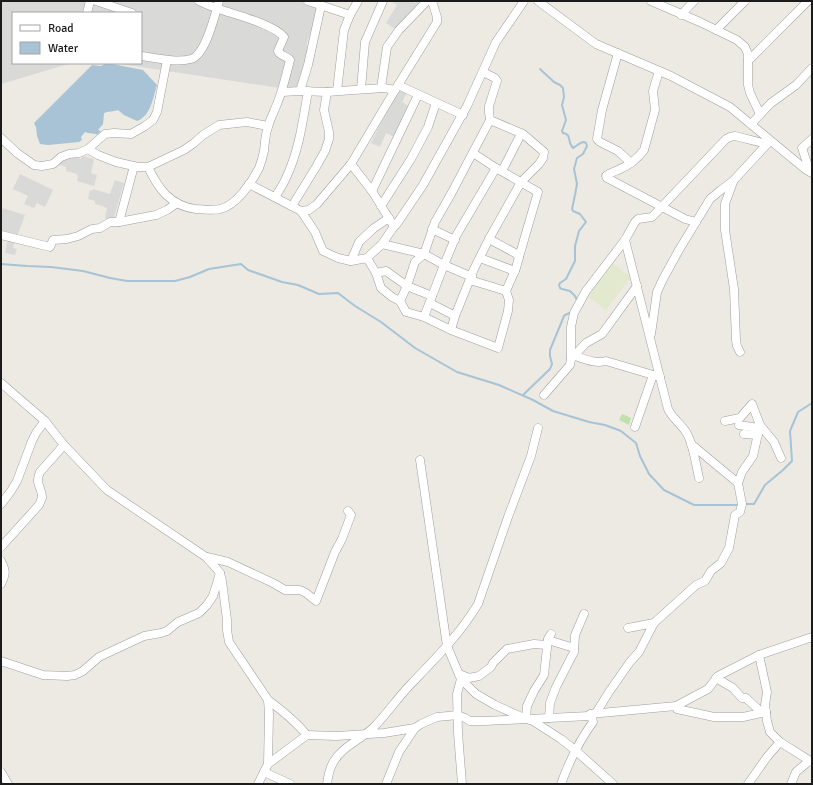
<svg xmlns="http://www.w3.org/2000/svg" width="813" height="785" viewBox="0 0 813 785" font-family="Signika,sans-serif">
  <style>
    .residential { fill: #d9d9d8 }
    .farmland { fill: #e3e9cf }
    .grass { fill: #bee1ad }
    .water { fill: #a7c3d5 }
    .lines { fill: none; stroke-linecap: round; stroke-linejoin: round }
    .stream { stroke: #a7c3d5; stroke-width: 2 }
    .minor-casing { stroke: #9f9f9f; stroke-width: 9 }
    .minor { stroke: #fff; stroke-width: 8 }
  </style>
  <rect width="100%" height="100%" fill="#eceae2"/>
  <g class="residential">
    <polygon points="1,1 319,1 318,10 307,43 306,92 115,63 141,63 141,13 13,13 13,63 72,63 1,84"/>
    <polygon points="391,1 411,1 415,3 417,1 425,1 419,3 400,32 386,23 397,5"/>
    <polygon points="399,87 407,92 402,102 409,106 394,137 386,133 380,147 371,143"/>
    <polygon points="59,153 81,159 82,156 94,159 91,173 97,175 94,186 77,181 78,176 77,175 77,174 66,171 66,167 56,164"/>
    <polygon points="20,174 53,190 45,207 37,203 34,208 24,204 28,196 13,189"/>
    <polygon points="115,180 124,183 113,220 105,218 107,208 104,207 103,206 95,204 95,201 88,199 90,190 92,191 93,189 110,194"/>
    <polygon points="3,208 25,215 17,237 1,231 1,215"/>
    <polygon points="8,239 15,240 13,248 17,249 15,255 5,253"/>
  </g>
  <polygon class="farmland" points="609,261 631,277 606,310 585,294"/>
  <polygon class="grass" points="622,414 631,418 629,425 619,420"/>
  <path class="water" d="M 107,63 L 143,70 L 157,85 C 153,97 151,116 137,121 L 124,115 L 118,110 C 113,112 108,111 104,113 L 103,124 L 98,130 L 101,131 L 97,135 L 96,134 L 88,133 L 85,132 L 81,137 L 82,140 L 79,142 L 48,145 L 40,144 L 37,136 L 36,127 L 34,123 L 92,65 L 101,66 Z"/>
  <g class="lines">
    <g class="stream">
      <path d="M 540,69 L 554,82 L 560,85 L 563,88 L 564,97 L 562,105 L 566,120 L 562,131 L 563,133 C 572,134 567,142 573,148 C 577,146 580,142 584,142 L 586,143 L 587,146 L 583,154 L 577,158 L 574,169 L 577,184 L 575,195 L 572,209 L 573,211 L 580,214 L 586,222 L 579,231 L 575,246 L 575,261 L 566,279 L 560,283 L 559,285 L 560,288 L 562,289 L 570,291 L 575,296 L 577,300"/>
      <polyline points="1,264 27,266 51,267 83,271 110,278 127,281 175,281 190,277 209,269 241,264 248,270 282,282 298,285 319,294 338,293 355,306 381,322 415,348 457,372 499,385 533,400 553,411 589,422 605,425 621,431 636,443 640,456 649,474 664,490 694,505 739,505"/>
      <polyline points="523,395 550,369 552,364 550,356 550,350 564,316 565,315 572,312"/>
      <polyline points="744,504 754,504 765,485 783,470 792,461 790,431 798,412 812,403"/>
    </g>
    <g class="minor-casing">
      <g id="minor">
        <polyline points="96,1 132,13"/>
        <polyline points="308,1 350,15"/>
        <polyline points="538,1 596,44 671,76 730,107 805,169 812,173"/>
        <polyline points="651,1 700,22 737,40 745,47 748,54 748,85 750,93 760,114"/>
        <polyline points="87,13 90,1"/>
        <polyline points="681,15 694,1"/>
        <polyline points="716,30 745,1"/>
        <polyline points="618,53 602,110 597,139 600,142 618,151 631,163"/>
        <path d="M 141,56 C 156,58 176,63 191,59 C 206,55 215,14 219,1"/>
        <polyline points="748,61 808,1"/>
        <path d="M 659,71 L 653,91 L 655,110 L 644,150 C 638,158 628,166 618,170 C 613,172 609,173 606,176 L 607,178 L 685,219 L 696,222"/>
        <polyline points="398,85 463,115"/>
        <polyline points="381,88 387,47 399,30 427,1"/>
        <polyline points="361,89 365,42 383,1"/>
        <polyline points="300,91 308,65 321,6"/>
        <polyline points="337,91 344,30 350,15 358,1"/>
        <polyline points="282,92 300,91 327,92 354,90 384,88 395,90"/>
        <polyline points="490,120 523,134 544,152 543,158 539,164 521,182 489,239 474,269 455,316 451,330 424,317 444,265 456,236 496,168"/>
        <polyline points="751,124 771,103 796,85 812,68"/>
        <polyline points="1,138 17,153 34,165 42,166 53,164 61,157 69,154 79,153 88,149 105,134 114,133 131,134 145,126 153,120 157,112 167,60"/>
        <polyline points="88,149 98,155 116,162 138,167 148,167 184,150 194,143 203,135 219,125 247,122 268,126"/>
        <polyline points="473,153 496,168 538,192 519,257"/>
        <polyline points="351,164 372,191 393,225 396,225 423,185 467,106 496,42 524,1"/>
        <path d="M 148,167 C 158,188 170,206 196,209 C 203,209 212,211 220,209 C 236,206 252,182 259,168 C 261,163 263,156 264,151 C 265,143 265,135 268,127 C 270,119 274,112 277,104 C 283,90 286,75 290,60 C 287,56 280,56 278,51 L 284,37 C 273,24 236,15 219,9 C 212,7 205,4 199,1"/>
        <polyline points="502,171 521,134"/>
        <polyline points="810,172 802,148 812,139"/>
        <polyline points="733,182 725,204 725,230 734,289 736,340 737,346 740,352"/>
        <polyline points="249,184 301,211 309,210 317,204 351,164 395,90 437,22 437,17 432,1"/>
        <polyline points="372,191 418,95"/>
        <path d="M 275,197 C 279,191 283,185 286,178 C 299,151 303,120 308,91"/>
        <polyline points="292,206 316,167 325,151 329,139 329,132 324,110 327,92"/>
        <polyline points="381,206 411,159 428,127 436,103"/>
        <polyline points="301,211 315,232 323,251 338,258 351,261 367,258 382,244 395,225"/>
        <polyline points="119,222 134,166"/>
        <polyline points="432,229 455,240"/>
        <polyline points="1,235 50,247 53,240 67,239 78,236 92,229 100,228 110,222 119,222 156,215 167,210 177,203"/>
        <path d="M 625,240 L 668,409 C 673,419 680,423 686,432 C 693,442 696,465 699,478"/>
        <polyline points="382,244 424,254 444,265 472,277"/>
        <polyline points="367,258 376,273 386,271 407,286 432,296"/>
        <polyline points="480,258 515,271"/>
        <polyline points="351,261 359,242 374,228 389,218"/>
        <polyline points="376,273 381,288 392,297 400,301 407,286 415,262 424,254 435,222 451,194 490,120 489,112 489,106 497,81 495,78 483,72"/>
        <polyline points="470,280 506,291"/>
        <polyline points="400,301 406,312 424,317"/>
        <polyline points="430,303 455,316"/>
        <polyline points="451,330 498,348 508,311 509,300 506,291 516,268 519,257 515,253 489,239"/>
        <polyline points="651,334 657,292 663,279 679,250 710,199 721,190 733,181 770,141"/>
        <path d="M 575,356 C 585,359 595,364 606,361 L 660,377"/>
        <polyline points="571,359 586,343 602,334 605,330 637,286"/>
        <polyline points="1,383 45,421 64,445 107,490 206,557 216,568 220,573 222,581 227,620 227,630 229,642 268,700 269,714 268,764 258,784"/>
        <polyline points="544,395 570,365 571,359 571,327 574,313 586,291 625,240 635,222 638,219 652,217 726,139 730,137 735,136 767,144"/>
        <polyline points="725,421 740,418 752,404 760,425"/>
        <polyline points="739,425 759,428"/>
        <polyline points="635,427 653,375"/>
        <polyline points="744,434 758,435"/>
        <polyline points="420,460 447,646 461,679 457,694 458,733 462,784"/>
        <polyline points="738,483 742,472 753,456 760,425 774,442 781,458"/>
        <polyline points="1,504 11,491 17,481 32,441 36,433 45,421"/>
        <path d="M 1,547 L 39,505 C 40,504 41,499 42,498 C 43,488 34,485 40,472 L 64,445"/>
        <polyline points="207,557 228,562 273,583 285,590 300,590 306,593 316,601 335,552 342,539 351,515 348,511"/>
        <path d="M 1,561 C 6,571 6,574 1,584"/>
        <polyline points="654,623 696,585 705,581 711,571 721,563 729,548 735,515 740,512 742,504 738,483 691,444"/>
        <polyline points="548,640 574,648"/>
        <polyline points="759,655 767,692 765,705 767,721 770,732 780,742 812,762"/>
        <polyline points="1,661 43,675 67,676 75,675 83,671 99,657 144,636 161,633 167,631 178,622 199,613 207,605 213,596 220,573"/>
        <polyline points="459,674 469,678 479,676 491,667 493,663 507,649 534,644 547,645"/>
        <polyline points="716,678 733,688 742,698 746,698 759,710 766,712"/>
        <polyline points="461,679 476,694 495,705 524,718"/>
        <path d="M 268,700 C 283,711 295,721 307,735"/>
        <polyline points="676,706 677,709 714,717 743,717 766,712"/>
        <polyline points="596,713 609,692 630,662 639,652 654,623 628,628"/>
        <polyline points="589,716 590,714 676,706 708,689 718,676 759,655 812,637"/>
        <polyline points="549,718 550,703 556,687 574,652 575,635 584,614"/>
        <polyline points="526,719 527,706 534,691 544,675 548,639 551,634"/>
        <path d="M 529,719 L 589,716 L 592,718 L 593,722 C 579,741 569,762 561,784"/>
        <polyline points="268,764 307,735 336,736 384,733 415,728 421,724 437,717 448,716 457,715 465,718 470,721 485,721 526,719 533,721 561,739 575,750 613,784"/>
        <polyline points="1,772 8,784"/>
        <polyline points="264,772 290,784"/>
        <path d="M 327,784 C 328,776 330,767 334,761 C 343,746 362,739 374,727 C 387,714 398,697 412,683 C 436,658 460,634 478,604 L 508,517 L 531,456 L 538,428"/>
        <polyline points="386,784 399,752 415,728"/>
        <polyline points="748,784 767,757 780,742"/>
        <polyline points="791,784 796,772 809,761"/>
      </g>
    </g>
    <use href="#minor" class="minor"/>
  </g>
  <rect width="813" height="785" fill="none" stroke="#1b1b1b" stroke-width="4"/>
  <rect x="12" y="12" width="130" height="52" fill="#ffffff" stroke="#a4a4a4"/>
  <rect x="20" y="25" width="20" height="6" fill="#ffffff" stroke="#a4a4a4"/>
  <text x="48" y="32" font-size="12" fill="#1b1b1b">Road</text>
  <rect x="20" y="42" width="20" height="12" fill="#a7c3d5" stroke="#a4a4a4"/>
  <text x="48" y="52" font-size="12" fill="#1b1b1b">Water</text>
</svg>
